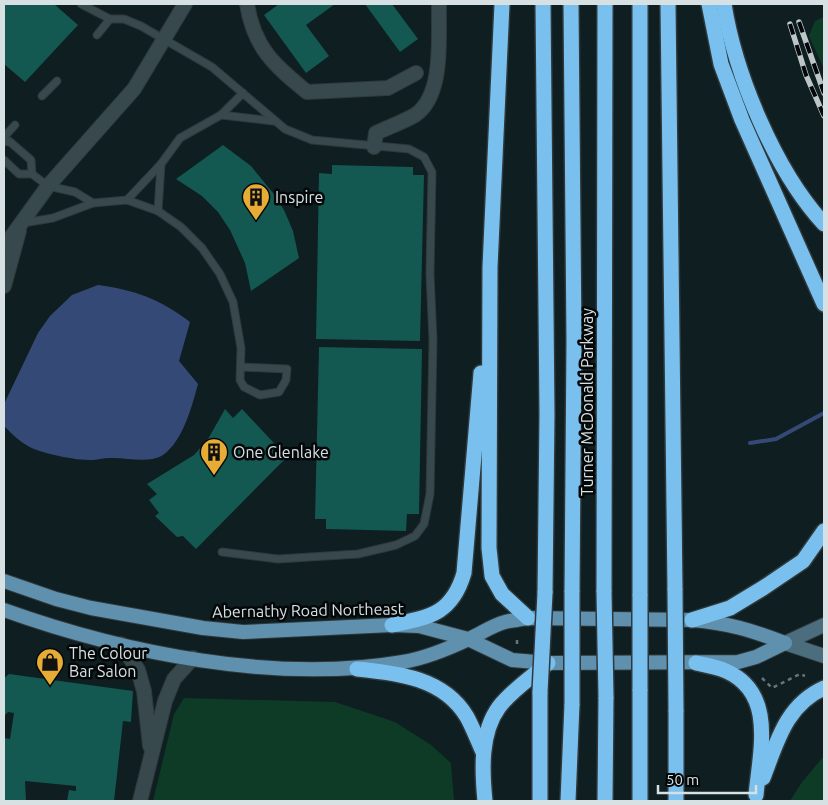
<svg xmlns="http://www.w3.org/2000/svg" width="828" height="805" viewBox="0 0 828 805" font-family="Ubuntu,sans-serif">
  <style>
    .green { fill: #0d3b26 }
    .water { fill: #354977 }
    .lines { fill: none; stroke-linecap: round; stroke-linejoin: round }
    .stream { stroke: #354977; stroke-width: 4 }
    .building { fill: #135851 }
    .service-casing { stroke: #2f383a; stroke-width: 9 }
    .minor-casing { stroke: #2f383a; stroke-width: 16 }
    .secondary-casing { stroke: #2f383a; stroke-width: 16 }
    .primary-casing { stroke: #2f383a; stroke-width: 16 }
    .motorway-casing { stroke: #2f383a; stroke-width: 18 }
    .path { stroke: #687578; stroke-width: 2.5; stroke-dasharray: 4 4; stroke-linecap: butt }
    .service { stroke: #38494d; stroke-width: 7 }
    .minor { stroke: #38494d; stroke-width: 14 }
    .secondary { stroke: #4c6d7d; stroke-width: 14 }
    .primary { stroke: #5f90ae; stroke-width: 14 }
    .motorway { stroke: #79c0ee; stroke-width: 15 }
    .rail-casing { stroke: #bcc6c9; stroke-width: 5.5 }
    .rail { stroke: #030708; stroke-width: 4; stroke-dasharray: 11; stroke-linecap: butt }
    .motorway-bridge-casing { stroke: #2f383a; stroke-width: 18; stroke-linecap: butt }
    .motorway-bridge { stroke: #79c0ee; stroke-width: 15 }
    .labels { text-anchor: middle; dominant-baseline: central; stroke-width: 5; stroke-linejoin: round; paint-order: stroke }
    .poi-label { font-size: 16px; fill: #d7e0e3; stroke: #030708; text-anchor: start }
    .street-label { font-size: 16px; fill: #d7e0e3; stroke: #030708 }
  </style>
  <rect width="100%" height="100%" fill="#0e1e21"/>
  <g class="green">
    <polygon points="824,17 824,69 809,36 815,21"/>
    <polygon points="184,698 335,702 395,722 431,745 451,763 454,801 153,801 174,714"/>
    <polygon points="824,756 824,801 790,801 802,782"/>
  </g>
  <path class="water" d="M 98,285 C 135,290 160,299 190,322 L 179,361 L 198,384 C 192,406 183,441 163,455 C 149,464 125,457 110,458 C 103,458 97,460 91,460 C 74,460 50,455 34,449 C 22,444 13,435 4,426 L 5,402 L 38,333 L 50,316 L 72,295 Z"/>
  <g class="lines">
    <polyline class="stream" points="750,443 776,439 824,413"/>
  </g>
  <g class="building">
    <polygon points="4,4 54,4 78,25 25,82 4,64"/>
    <polygon points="279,4 335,4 306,25 329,56 306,73 264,15"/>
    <polygon points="365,4 392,4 418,39 400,52"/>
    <polygon points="223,145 251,166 273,193 284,210 293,231 299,258 251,291 245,263 230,230 218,212 202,196 176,179"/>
    <polygon points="332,165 413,167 413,175 424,175 420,341 316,339 319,173 332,174"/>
    <polygon points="319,347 422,349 419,514 407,514 406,531 326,529 326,519 315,519"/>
    <polygon points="225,409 233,418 242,409 287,457 196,549 183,536 177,537 155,516 159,513 149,500 157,494 147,484 194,455 208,439"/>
    <polygon points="9,674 133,691 131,722 123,721 114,801 67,801 69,790 76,791 76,786 25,781 26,801 4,801 4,738 10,739 14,713 8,712 4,716 4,678"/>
  </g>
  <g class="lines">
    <g class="service-casing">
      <g id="service">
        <polyline points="81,4 110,19 124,19 141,26 212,67 285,129 312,140 409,149 424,157 432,172 430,274 433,340 430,494 424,524 415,536 396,545 358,554 278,559 222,552"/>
        <polyline points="97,35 110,19"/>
        <polyline points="42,96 57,81"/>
        <polyline points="221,115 273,121"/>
        <polyline points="4,137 15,125"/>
        <polyline points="4,142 9,141 31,160 32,174"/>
        <polyline points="4,160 19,174 32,174 48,186 75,192 93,203"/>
        <polyline points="127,200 161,164 180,138 221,115 243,93"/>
        <polyline points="158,211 161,164"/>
        <polyline points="23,223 53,218 93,203 127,200 158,211 181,227 202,248 220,274 233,302 241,348 240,380 244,387 260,395 279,392 286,380 287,369 241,367"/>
      </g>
    </g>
    <g class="minor-casing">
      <g id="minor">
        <path d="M 247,4 C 254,48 274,65 307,92 L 388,88 L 416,73"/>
        <path d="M 374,147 L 376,133 C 389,127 403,122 415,115 C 445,95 438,35 439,4"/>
        <polyline points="4,247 48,186 134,89 185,4"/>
        <polyline points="4,286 19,231"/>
        <polyline points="121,644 138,670 144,691 150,746"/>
        <polyline points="140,801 165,701 174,679 193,658"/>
      </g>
    </g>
    <g class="secondary-casing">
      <g id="secondary">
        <polyline points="785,643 824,625"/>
        <polyline points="785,643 824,656"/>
      </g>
    </g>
    <g class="primary-casing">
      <g id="primary">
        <polyline points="4,581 56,599 91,608 203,628 243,632 392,625 419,626 468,639 512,660 548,663 738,662 756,657 785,643"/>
        <path d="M 4,610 C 124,653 276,684 403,662 C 426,658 450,648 471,638 C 482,633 493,625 505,622 C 512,620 520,620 528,618 L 692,620 C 728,623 751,630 785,643"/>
      </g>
    </g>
    <g class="motorway-casing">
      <g id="motorway">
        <polyline points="502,4 490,267 489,548 492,576 502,594 528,618"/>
        <polyline points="543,4 547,414 545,593"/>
        <polyline points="571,4 574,341 572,592"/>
        <polyline points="668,4 675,590"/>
        <polyline points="709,4 721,64 742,120 824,304"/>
        <path d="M 724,4 C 735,74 775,171 824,224"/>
        <polyline points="604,592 605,4"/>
        <polyline points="640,596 640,4"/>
        <polyline points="692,620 730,608 763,588 803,561 824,531"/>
        <path d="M 392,625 C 430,617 452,614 464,573 L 481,373"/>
        <path d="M 696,663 C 705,665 717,667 726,671 C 776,693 760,751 756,795"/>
        <path d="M 357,669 C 398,673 444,678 467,717 C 473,728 478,741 483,752"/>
        <polyline points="640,689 640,801"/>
        <path d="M 763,778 C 777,742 786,705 824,688"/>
        <path d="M 485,801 C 482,771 480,733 499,707 C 512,690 532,677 548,663"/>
        <polyline points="540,801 540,692"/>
        <polyline points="568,801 572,704"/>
        <polyline points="605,801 606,697"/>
        <polyline points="676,801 676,710"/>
      </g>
    </g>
    <g class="path">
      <polyline points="517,644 517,640"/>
      <polyline points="762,678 772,688 800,674 805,676"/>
    </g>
    <use href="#service" class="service"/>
    <use href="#minor" class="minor"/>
    <use href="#secondary" class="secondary"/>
    <use href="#primary" class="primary"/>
    <use href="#motorway" class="motorway"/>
    <g class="rail-casing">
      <g id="rail">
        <polyline points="799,22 824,93"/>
        <polyline points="790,24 806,75 824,116"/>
      </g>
    </g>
    <use href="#rail" class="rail"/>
    <g class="motorway-bridge-casing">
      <g id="motorway-bridge">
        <polyline points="675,590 676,710"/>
        <polyline points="604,592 606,697"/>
        <polyline points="640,596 640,689"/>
        <polyline points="540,692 545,593"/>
        <polyline points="572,704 572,592"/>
      </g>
    </g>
    <use href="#motorway-bridge" class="motorway-bridge"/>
  </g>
  <defs>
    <g id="building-pin" transform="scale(1.4375)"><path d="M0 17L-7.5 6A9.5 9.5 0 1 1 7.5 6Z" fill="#e7ac36" stroke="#030708"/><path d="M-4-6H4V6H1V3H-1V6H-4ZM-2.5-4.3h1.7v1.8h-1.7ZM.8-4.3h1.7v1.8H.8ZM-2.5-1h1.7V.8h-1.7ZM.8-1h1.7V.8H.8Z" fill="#111"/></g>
    <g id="shop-pin" transform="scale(1.4375)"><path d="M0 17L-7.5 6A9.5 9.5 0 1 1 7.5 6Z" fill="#e7ac36" stroke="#030708"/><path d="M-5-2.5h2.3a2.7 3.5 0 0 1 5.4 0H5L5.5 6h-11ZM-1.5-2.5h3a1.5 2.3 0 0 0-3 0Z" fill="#111"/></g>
  </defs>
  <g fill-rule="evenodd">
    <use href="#building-pin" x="256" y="197"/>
    <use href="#building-pin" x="214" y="452"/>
    <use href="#shop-pin" x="50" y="662"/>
  </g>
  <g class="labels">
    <g class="poi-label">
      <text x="275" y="197">Inspire</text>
      <text x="233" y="452">One Glenlake</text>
      <text x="69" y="653">The Colour<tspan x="69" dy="18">Bar Salon</tspan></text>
    </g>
    <g class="street-label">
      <text transform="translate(587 402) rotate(-90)">Turner McDonald Parkway</text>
      <text transform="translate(308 610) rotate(-1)">Abernathy Road Northeast</text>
    </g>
  </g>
  <rect width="828" height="805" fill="none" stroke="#d7e0e3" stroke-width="10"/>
  <path d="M658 785v8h98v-8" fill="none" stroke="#d7e0e3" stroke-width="2.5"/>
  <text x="666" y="785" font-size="15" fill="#d7e0e3" stroke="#030708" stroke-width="4" paint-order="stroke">50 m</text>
</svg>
